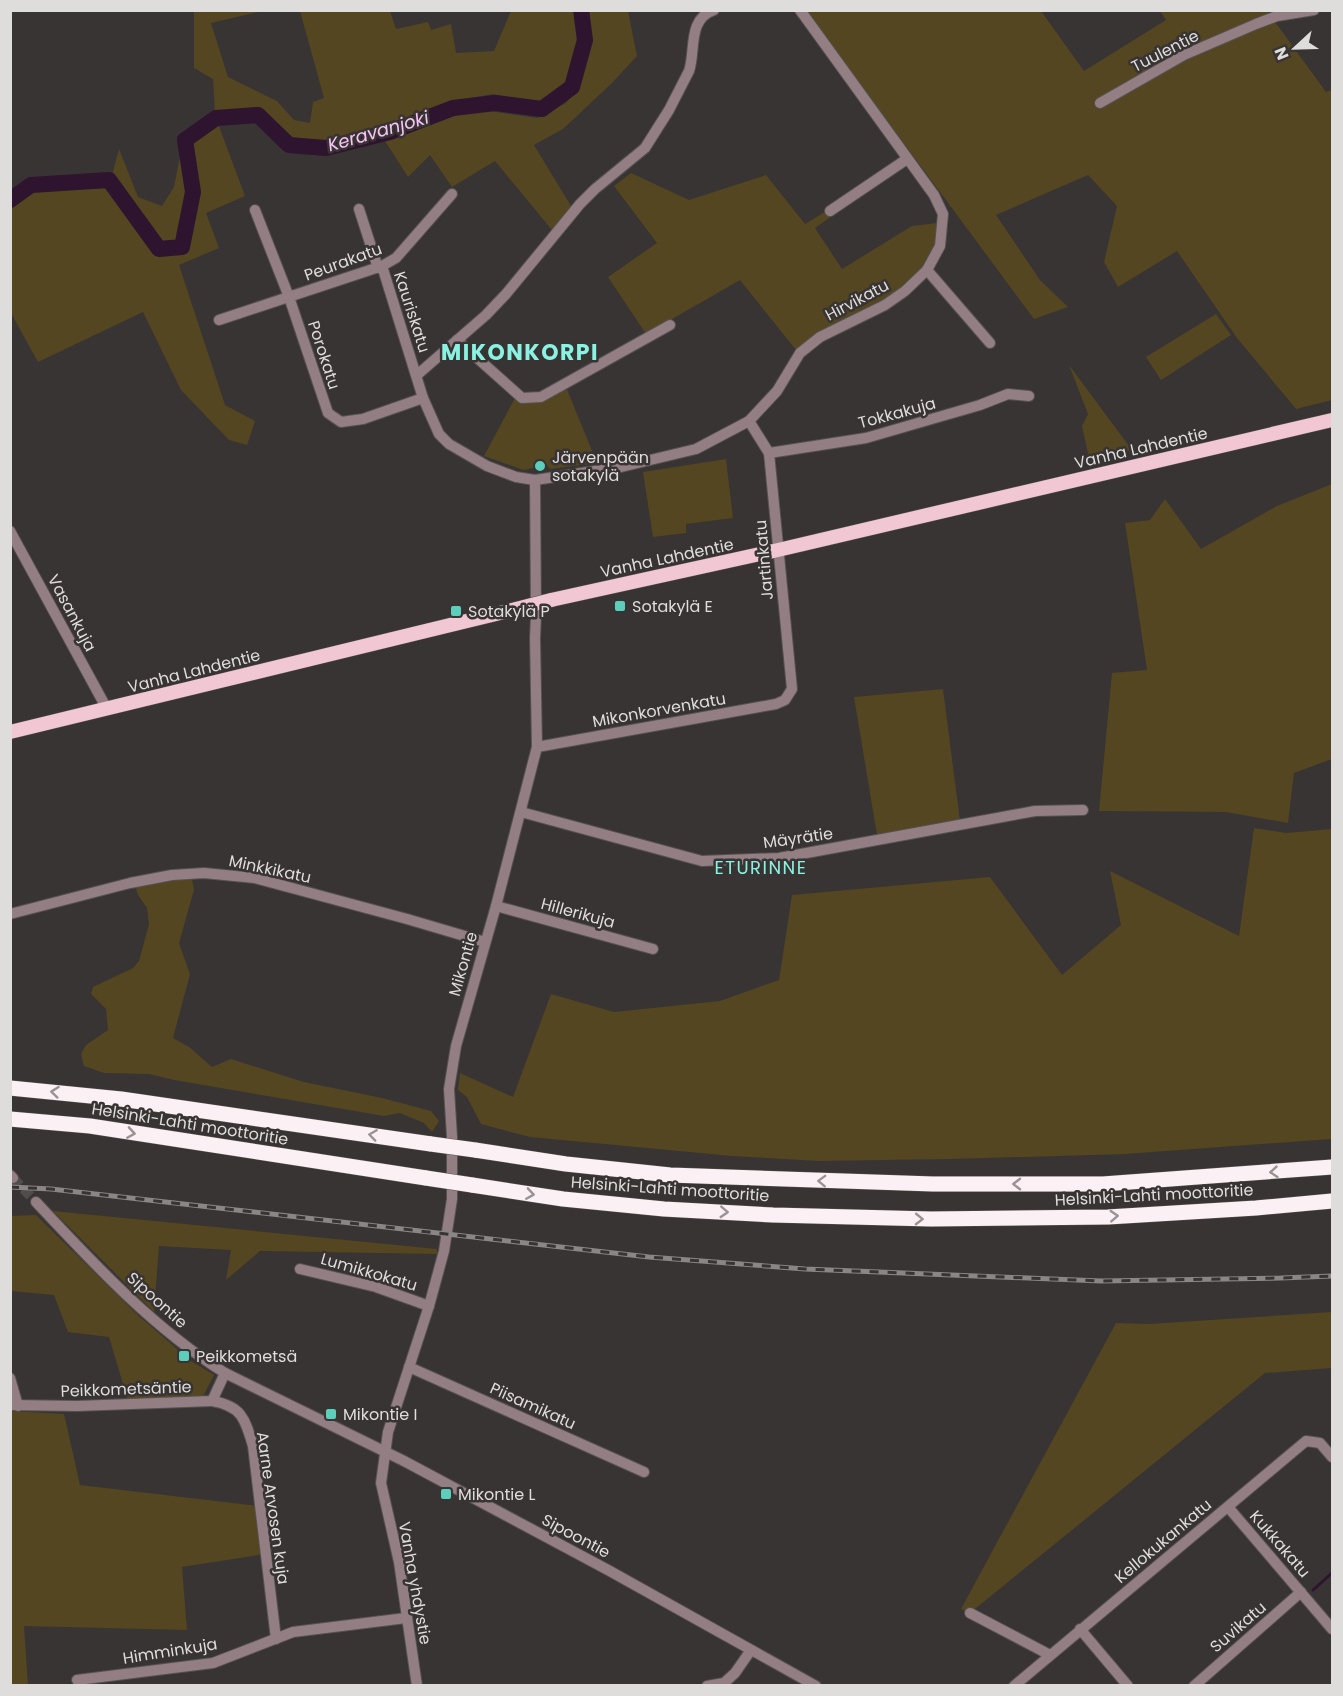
<svg xmlns="http://www.w3.org/2000/svg" width="1343" height="1696" viewBox="0 0 1343 1696" font-family="Poppins,sans-serif">
  <style>
    .green { fill: #534621 }
    .lines { fill: none; stroke-linecap: round; stroke-linejoin: round }
    .stream { stroke: #2e142e; stroke-width: 3 }
    .river { stroke: #2e142e; stroke-width: 16 }
    .minor-tunnel { stroke: #514d4c; stroke-width: 10; stroke-dasharray: 10 5; stroke-linecap: butt }
    .minor-casing { stroke: #565251; stroke-width: 12 }
    .major-casing { stroke: #565251; stroke-width: 15 }
    .highway-casing { stroke: #565251; stroke-width: 16 }
    .minor { stroke: #937e84; stroke-width: 10 }
    .major { stroke: #f1c7d4; stroke-width: 14 }
    .highway { stroke: #fbf0f3; stroke-width: 15 }
    .rail-casing { stroke: #8a8686; stroke-width: 5 }
    .rail { stroke: #383433; stroke-width: 3; stroke-dasharray: 9; stroke-linecap: butt }
    .major-bridge-casing { stroke: #565251; stroke-width: 15; stroke-linecap: butt }
    .highway-bridge-casing { stroke: #565251; stroke-width: 16; stroke-linecap: butt }
    .major-bridge { stroke: #f1c7d4; stroke-width: 14 }
    .highway-bridge { stroke: #fbf0f3; stroke-width: 15 }
    .oneway { stroke: #9a9293 }
    .poi-dot { fill: #5bcebc; stroke: #383433; stroke-width: 2 }
    .labels { text-anchor: middle; dominant-baseline: central; stroke-width: 5; stroke-linejoin: round; paint-order: stroke }
    .street-label { font-size: 16px; fill: #dfdcdc; stroke: #383433 }
    .poi-label { font-size: 16px; fill: #dfdcdc; stroke: #383433; text-anchor: start }
    .water-label { font-size: 18px; font-style: italic; fill: #f8c4f7; stroke: #383433 }
    .neighbourhood-label { font-size: 18px; letter-spacing: 1.5px; fill: #8bf2e1; stroke: #383433 }
    .district-label { font-size: 22px; font-weight: bold; letter-spacing: 1.5px; fill: #8bf2e1; stroke: #383433 }
  </style>
  <rect width="100%" height="100%" fill="#383433"/>
  <g class="green">
    <polygon points="194,11 263,11 211,23 228,77 277,101 294,120 310,123 313,102 324,98 300,11 390,11 396,29 428,22 431,30 451,24 456,53 494,51 511,11 574,11 577,40 566,83 541,103 493,94 448,102 389,125 326,141 291,141 258,110 215,113 213,79 194,68"/>
    <polygon points="589,11 628,11 637,56 612,83 563,129 534,145 571,206 552,230 495,161 452,187 430,155 408,177 385,141 454,111 489,111 537,118 566,103 579,87 592,39"/>
    <polygon points="806,11 1041,11 1084,71 1166,20 1160,11 1267,11 1326,92 1332,90 1332,400 1296,409 1237,338 1177,251 1118,287 1104,262 1117,206 1088,175 996,215 1040,280 1068,307 1034,319"/>
    <polygon points="217,121 245,196 206,213 219,248 179,265 225,405 255,421 247,445 229,440 181,390 143,312 38,362 11,313 11,203 32,188 108,183 158,252 185,249 195,193 188,141"/>
    <polygon points="183,141 190,193 181,245 160,247 111,179 119,149 138,197 162,206 174,187"/>
    <path d="M 631,173 L 689,200 L 766,175 L 805,224 L 828,210 L 832,216 L 815,228 L 842,269 L 912,226 L 938,223 C 936,239 933,252 924,266 C 904,296 829,331 796,350 L 740,280 L 646,334 L 608,277 L 657,243 L 614,186 Z"/>
    <polygon points="1216,314 1231,335 1161,380 1146,357"/>
    <polygon points="1069,365 1132,450 1089,458 1082,426 1088,414"/>
    <polygon points="566,387 597,463 550,469 542,459 536,460 534,468 523,470 484,456 515,398"/>
    <polygon points="726,459 733,518 686,524 686,533 653,537 643,472"/>
    <polygon points="1332,484 1332,759 1294,773 1288,823 1226,812 1099,811 1112,673 1147,670 1125,523 1150,520 1165,499 1201,549 1277,506"/>
    <polygon points="943,689 960,821 877,835 854,697"/>
    <polygon points="1254,828 1286,833 1332,829 1332,1139 1125,1154 951,1159 819,1161 732,1156 530,1137 481,1124 467,1097 458,1090 460,1073 513,1097 551,994 614,1012 720,1001 779,980 792,895 990,877 1062,975 1121,925 1110,871 1239,936"/>
    <polygon points="173,879 192,879 194,890 179,943 190,974 173,1038 189,1047 212,1067 231,1059 304,1082 382,1098 431,1111 439,1121 432,1132 424,1123 400,1113 384,1116 174,1080 149,1074 104,1073 84,1066 81,1054 86,1045 108,1030 106,1009 91,994 93,987 133,968 139,961 149,924 147,908 138,895 136,889 137,887"/>
    <polygon points="53,1211 437,1249 437,1254 260,1251 226,1280 231,1250 159,1246 154,1312"/>
    <polygon points="36,1215 140,1317 176,1348 180,1354 214,1375 200,1402 129,1404 109,1337 68,1332 54,1295 11,1291 10,1216"/>
    <polygon points="1332,1312 1332,1368 1265,1373 970,1613 961,1609 1116,1323 1149,1324"/>
    <polygon points="10,1411 64,1414 80,1485 259,1506 265,1554 182,1567 187,1630 24,1626 28,1685 11,1685"/>
  </g>
  <g class="lines">
    <polyline class="stream" points="1313,1590 1332,1573"/>
    <polyline class="river" points="10,200 31,185 109,180 159,249 182,247 193,192 185,140 216,118 258,115 289,145 326,148 390,132 453,108 495,103 542,109 572,87 585,40 581,10"/>
    <polyline class="minor-tunnel" points="13,1178 36,1202"/>
    <g class="minor-casing">
      <g id="minor">
        <polyline points="1100,103 1184,55 1256,24 1277,16 1314,10"/>
        <polyline points="359,209 378,268"/>
        <polyline points="255,210 289,297 328,413 341,422 363,419 423,398"/>
        <polyline points="830,211 907,159"/>
        <polyline points="382,266 423,398 439,434 449,444 487,466 516,477 535,480 621,467 696,449 749,421 777,391 800,353 820,337 885,305 905,291 927,270 940,246 943,214 934,195 800,10"/>
        <polyline points="927,270 990,343"/>
        <polyline points="219,320 382,266 396,258 452,194"/>
        <polyline points="457,340 522,398 541,397 670,325"/>
        <path d="M 417,375 L 486,315 L 506,294 L 580,204 L 595,189 L 645,148 L 669,110 L 689,71 C 696,51 687,19 714,10"/>
        <polyline points="769,453 866,438 980,405 1008,394 1029,396"/>
        <polyline points="10,531 107,709"/>
        <polyline points="537,747 776,704 785,700 792,689 769,453 749,421"/>
        <polyline points="521,812 702,861 779,858 1035,811 1083,810"/>
        <polyline points="496,906 653,949"/>
        <polyline points="10,914 130,883 172,875 204,873 255,878 407,919 485,942"/>
        <polyline points="10,1175 13,1178"/>
        <path d="M 36,1202 C 94,1264 153,1328 225,1373 L 404,1461 L 608,1570 L 816,1686"/>
        <polyline points="300,1269 376,1287 429,1306"/>
        <polyline points="409,1367 644,1472"/>
        <polyline points="10,1378 18,1406"/>
        <path d="M 212,1401 C 242,1406 245,1419 253,1446 L 276,1639"/>
        <polyline points="10,1405 77,1406 212,1401 225,1373"/>
        <polyline points="1228,1507 1332,1629"/>
        <polyline points="970,1613 1050,1655"/>
        <polyline points="1080,1629 1128,1686"/>
        <polyline points="77,1680 213,1663 293,1632 406,1618"/>
        <polyline points="417,1686 399,1562 381,1483 388,1432 429,1306 444,1251 452,1199 452,1137 449,1089 456,1046 496,906 537,747 535,638 536,615 535,480"/>
        <polyline points="707,1686 724,1683 735,1673 751,1650"/>
        <polyline points="1014,1686 1306,1441 1320,1443 1332,1457"/>
        <polyline points="1194,1686 1301,1592"/>
      </g>
    </g>
    <g class="major-casing">
      <g id="major">
        <polyline points="551,600 778,550 1332,420"/>
        <polyline points="10,732 516,609"/>
      </g>
    </g>
    <g class="highway-casing">
      <g id="highway">
        <polyline points="10,1088 121,1099 431,1144"/>
        <polyline points="10,1119 90,1126 426,1178"/>
        <polyline points="475,1150 566,1164 670,1175 933,1184 1103,1184 1332,1167"/>
        <polyline points="472,1185 563,1199 664,1209 773,1215 931,1219 1108,1217 1256,1208 1332,1201"/>
      </g>
    </g>
    <use href="#minor" class="minor"/>
    <use href="#major" class="major"/>
    <use href="#highway" class="highway"/>
    <g class="rail-casing">
      <polyline id="rail" points="10,1187 51,1189 649,1257 805,1269 1101,1281 1281,1278 1332,1276"/>
    </g>
    <use href="#rail" class="rail"/>
    <g class="major-bridge-casing">
      <polyline id="major-bridge" points="516,609 551,600"/>
    </g>
    <g class="highway-bridge-casing">
      <g id="highway-bridge">
        <polyline points="431,1144 475,1150"/>
        <polyline points="426,1178 472,1185"/>
      </g>
    </g>
    <use href="#major-bridge" class="major-bridge"/>
    <use href="#highway-bridge" class="highway-bridge"/>
  </g>
  <defs><path id="oneway-chevron" d="M-2-3.5L2.5 0L-2 3.5" fill="none" stroke-width="1.6" stroke-linecap="round" stroke-linejoin="round" transform="scale(1.5)"/></defs>
  <g class="oneway">
    <use href="#oneway-chevron" transform="translate(55 1092) rotate(-174)"/>
    <use href="#oneway-chevron" transform="translate(131 1133) rotate(9)"/>
    <use href="#oneway-chevron" transform="translate(373 1135) rotate(-172)"/>
    <use href="#oneway-chevron" transform="translate(1274 1172) rotate(175)"/>
    <use href="#oneway-chevron" transform="translate(822 1181) rotate(-178)"/>
    <use href="#oneway-chevron" transform="translate(1017 1184) rotate(180)"/>
    <use href="#oneway-chevron" transform="translate(530 1194) rotate(9)"/>
    <use href="#oneway-chevron" transform="translate(724 1212) rotate(3)"/>
    <use href="#oneway-chevron" transform="translate(1114 1216) rotate(-3)"/>
    <use href="#oneway-chevron" transform="translate(919 1219) rotate(1)"/>
  </g>
  <g class="poi-dot">
    <circle cx="540" cy="466" r="6"/>
    <rect x="614" y="600" width="12" height="12" rx="3"/>
    <rect x="450" y="605" width="12" height="12" rx="3"/>
    <rect x="178" y="1350" width="12" height="12" rx="3"/>
    <rect x="325" y="1408" width="12" height="12" rx="3"/>
    <rect x="440" y="1488" width="12" height="12" rx="3"/>
  </g>
  <g class="labels">
    <g class="street-label">
      <text transform="translate(1165 51) rotate(-27)">Tuulentie</text>
      <text transform="translate(343 262) rotate(-20)">Peurakatu</text>
      <text transform="translate(857 300) rotate(-28)">Hirvikatu</text>
      <text transform="translate(412 312) rotate(72)">Kauriskatu</text>
      <text transform="translate(324 355) rotate(72)">Porokatu</text>
      <text transform="translate(897 413) rotate(-15)">Tokkakuja</text>
      <text transform="translate(1141 448) rotate(-13)">Vanha Lahdentie</text>
      <text transform="translate(667 558) rotate(-12)">Vanha Lahdentie</text>
      <text transform="translate(764 560) rotate(-95)">Jartinkatu</text>
      <text transform="translate(72 613) rotate(62)">Vasankuja</text>
      <text transform="translate(194 671) rotate(-14)">Vanha Lahdentie</text>
      <text transform="translate(659 710) rotate(-10)">Mikonkorvenkatu</text>
      <text transform="translate(798 838) rotate(-8)">Mäyrätie</text>
      <text transform="translate(270 869) rotate(12)">Minkkikatu</text>
      <text transform="translate(578 913) rotate(15)">Hillerikuja</text>
      <text transform="translate(463 964) rotate(-74)">Mikontie</text>
      <text transform="translate(190 1124) rotate(9)">Helsinki-Lahti moottoritie</text>
      <text transform="translate(670 1189) rotate(4)">Helsinki-Lahti moottoritie</text>
      <text transform="translate(1154 1195) rotate(-3)">Helsinki-Lahti moottoritie</text>
      <text transform="translate(369 1272) rotate(16)">Lumikkokatu</text>
      <text transform="translate(157 1300) rotate(42)">Sipoontie</text>
      <text transform="translate(126 1389) rotate(-2)">Peikkometsäntie</text>
      <text transform="translate(533 1406) rotate(24)">Piisamikatu</text>
      <text transform="translate(273 1508) rotate(82)">Aarne Arvosen kuja</text>
      <text transform="translate(576 1536) rotate(28)">Sipoontie</text>
      <text transform="translate(1163 1541) rotate(-40)">Kellokukankatu</text>
      <text transform="translate(1280 1544) rotate(49)">Kukkakatu</text>
      <text transform="translate(415 1583) rotate(80)">Vanha yhdystie</text>
      <text transform="translate(1238 1627) rotate(-41)">Suvikatu</text>
      <text transform="translate(170 1651) rotate(-9)">Himminkuja</text>
    </g>
    <g class="poi-label">
      <text x="552" y="457">Järvenpään<tspan x="552" dy="18">sotakylä</tspan></text>
      <text x="632" y="606">Sotakylä E</text>
      <text x="468" y="611">Sotakylä P</text>
      <text x="196" y="1356">Peikkometsä</text>
      <text x="343" y="1414">Mikontie I</text>
      <text x="458" y="1494">Mikontie L</text>
    </g>
    <g class="water-label">
      <text transform="translate(378 131) rotate(-16)">Keravanjoki</text>
    </g>
    <g class="neighbourhood-label">
      <text x="761" y="867">ETURINNE</text>
    </g>
    <g class="district-label">
      <text x="520" y="352">MIKONKORPI</text>
    </g>
  </g>
  <rect width="1343" height="1696" fill="none" stroke="#dfdcdc" stroke-width="24"/>
  <g transform="translate(1295 48) rotate(248)" stroke="#383433" stroke-width="4.5" paint-order="stroke">
  <path d="M0-4.5L10 22L0 15L-10 22Z" fill="#dfdcdc"/>
  <text y="-9" font-size="16" font-weight="bold" text-anchor="middle" fill="#dfdcdc">N</text>
  </g>
</svg>
